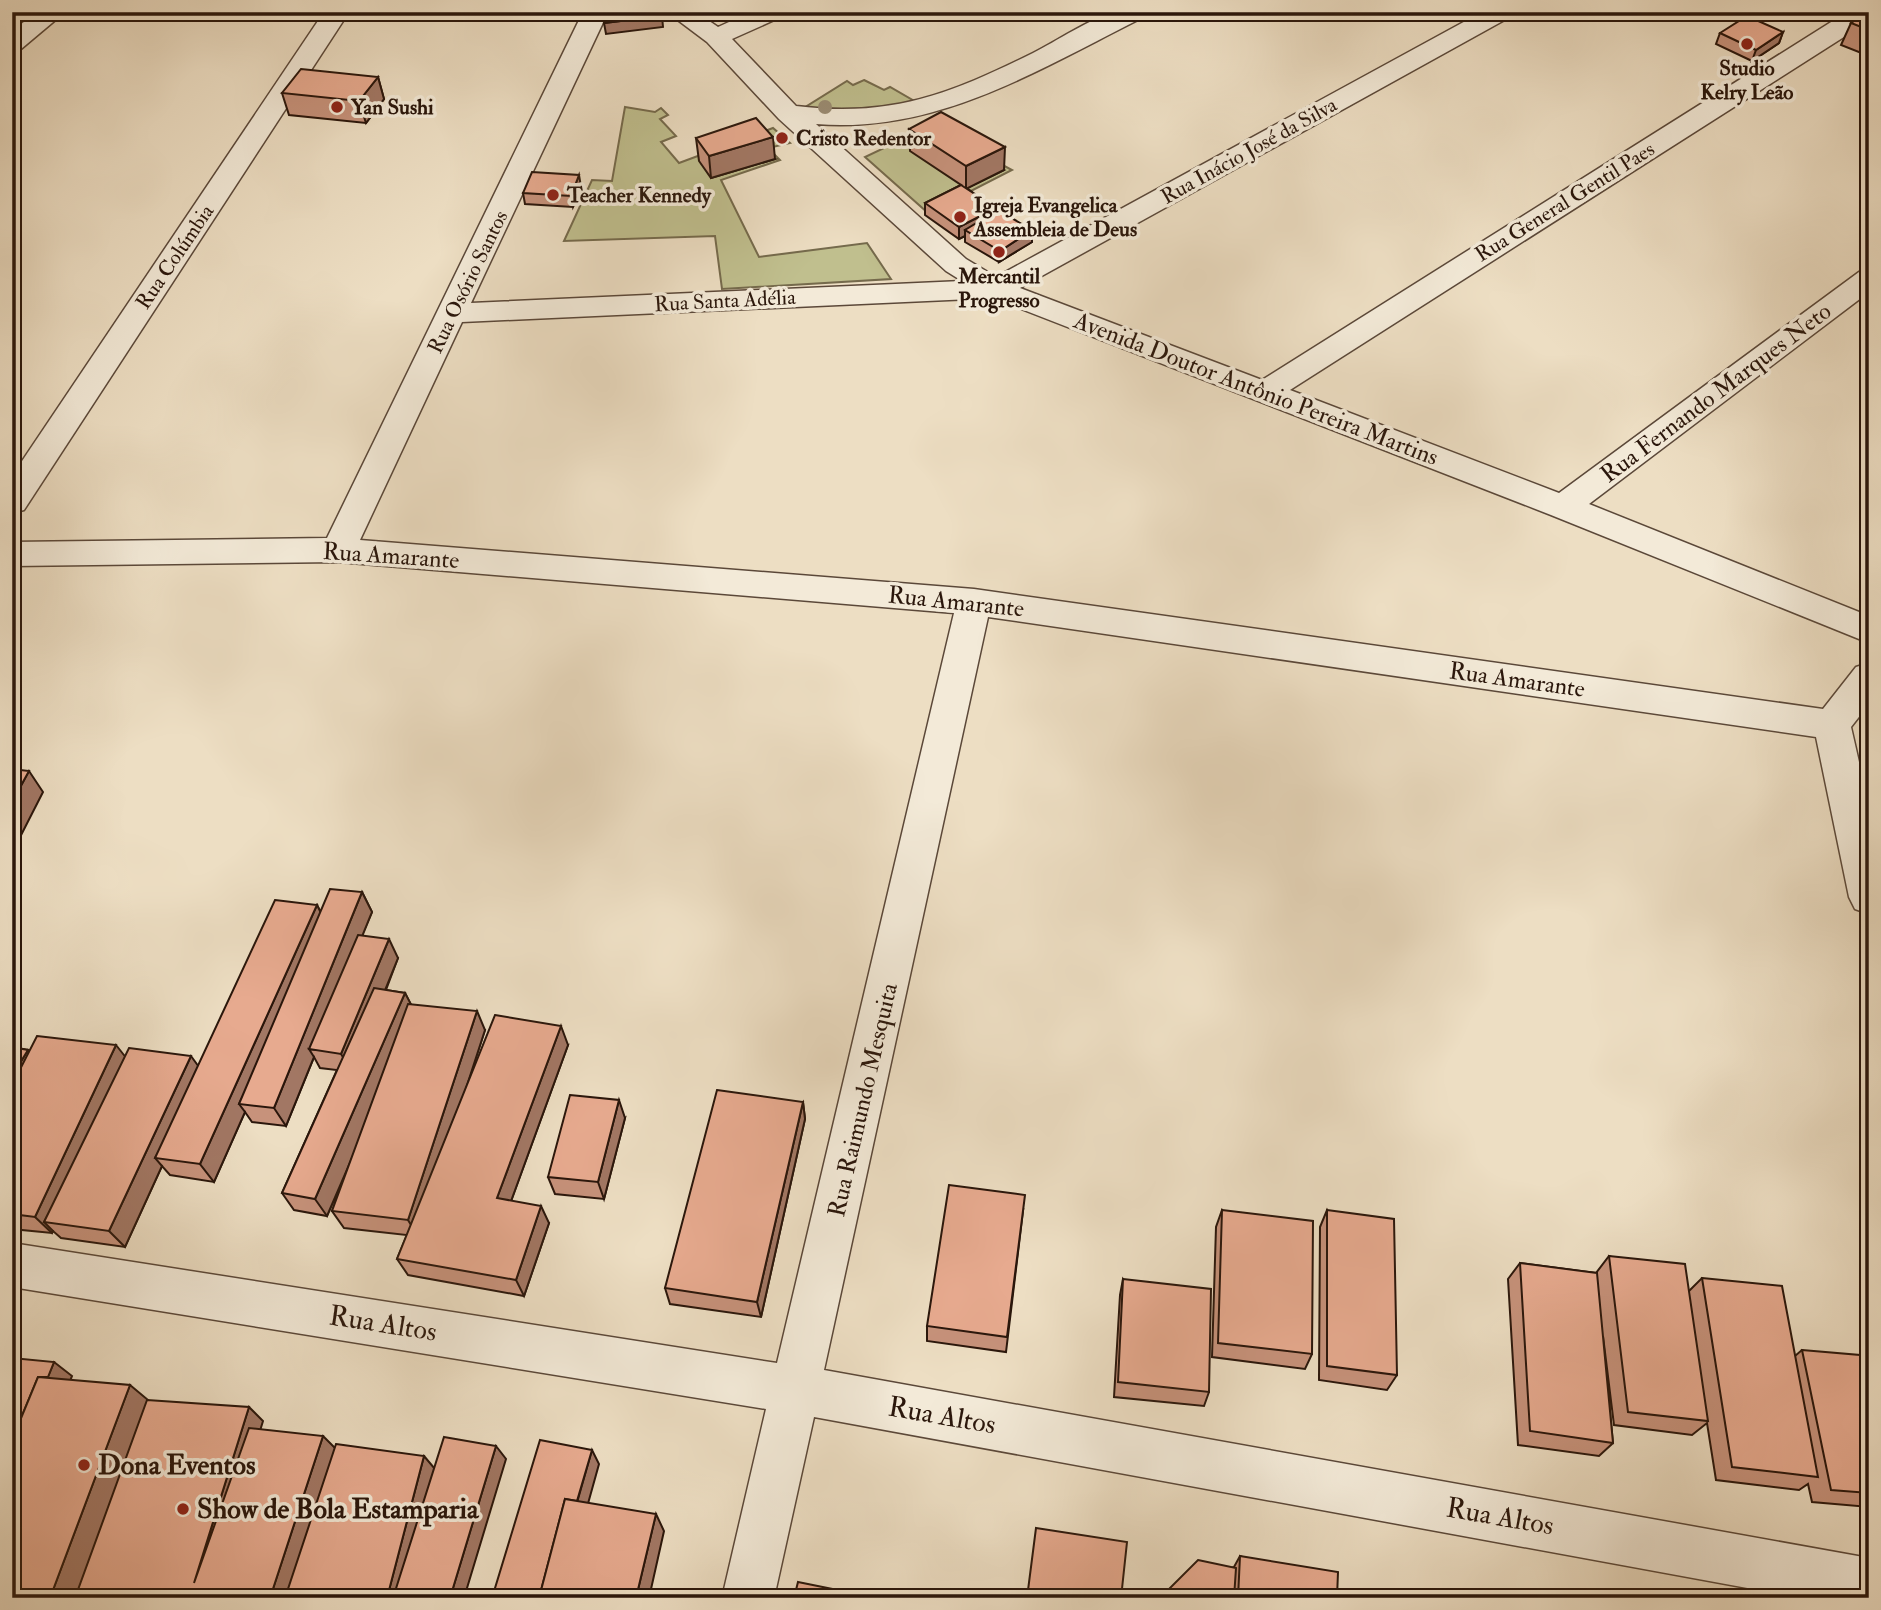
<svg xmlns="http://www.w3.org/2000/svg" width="1881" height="1610" viewBox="0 0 1881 1610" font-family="'IM FELL Double Pica',serif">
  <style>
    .green { fill: #c0bf8e; stroke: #756a4c; stroke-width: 2 }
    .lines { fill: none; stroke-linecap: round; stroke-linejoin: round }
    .minor-casing { stroke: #5b4839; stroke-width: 3 }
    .minor { fill: #f3ead8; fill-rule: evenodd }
    .tree { fill: #9a8c73 }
    .wall { fill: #c7927b; stroke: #2a160b; stroke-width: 2 }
    .shaded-wall { fill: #a27764; stroke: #2a160b; stroke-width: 2 }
    .building { fill: #e7aa8f; stroke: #2a160b; stroke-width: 2 }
    .poi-dot { fill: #8f2418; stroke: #f3ead8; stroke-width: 2.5 }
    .labels { text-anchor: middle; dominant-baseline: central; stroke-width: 7; stroke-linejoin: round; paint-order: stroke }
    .far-poi-label { font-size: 21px; font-weight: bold; fill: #2a160b; stroke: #f3ead8; text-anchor: start }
    .far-street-label { font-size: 21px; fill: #2a160b; stroke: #f3ead8 }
    .street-label { font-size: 24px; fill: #2a160b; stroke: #f3ead8 }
    .near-street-label { font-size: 28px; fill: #2a160b; stroke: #f3ead8 }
    .near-poi-label { font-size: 28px; font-weight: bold; fill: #2a160b; stroke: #f3ead8; text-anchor: start }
  </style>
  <rect width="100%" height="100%" fill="#eddec3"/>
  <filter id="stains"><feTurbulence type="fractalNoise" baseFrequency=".00286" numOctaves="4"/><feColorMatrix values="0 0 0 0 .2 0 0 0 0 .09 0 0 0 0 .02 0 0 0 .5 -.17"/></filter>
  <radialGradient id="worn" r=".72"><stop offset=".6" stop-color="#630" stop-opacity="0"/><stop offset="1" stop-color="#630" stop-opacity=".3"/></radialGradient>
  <g class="green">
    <polygon points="864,80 884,90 890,87 916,102 853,113 810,109 807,106 847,81 853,85"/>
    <polygon points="625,107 655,112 661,108 668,115 660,119 676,136 661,142 679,163 773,128 790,143 768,148 780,160 721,180 759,257 867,243 891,279 722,289 715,236 564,241 592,180 612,181"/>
    <polygon points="930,126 1012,170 928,213 865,157"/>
  </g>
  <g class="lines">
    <g class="minor-casing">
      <g id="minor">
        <polygon points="37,12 65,12 21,49 12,52 12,31"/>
        <polygon points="324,12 349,12 24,510 12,513 12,476"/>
        <path d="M 583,12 L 608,12 L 471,303 L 962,281 L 946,271 L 779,119 L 707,42 L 667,12 L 696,12 L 718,27 L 751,12 L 784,12 L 781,17 L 732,39 L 796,106 C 891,118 950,94 1033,53 C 1055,42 1093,17 1115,12 C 1125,10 1137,12 1147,12 L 1144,17 C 1039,69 938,134 816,124 L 966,259 L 996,277 L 1482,12 L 1513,12 L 1510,17 L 1020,288 L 1262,380 L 1847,12 L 1869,12 L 1869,21 L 1290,390 L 1559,493 L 1859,272 L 1869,269 L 1869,292 L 1589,504 L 1869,616 L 1869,643 L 1551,515 L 993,298 L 462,322 L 360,540 L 974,589 L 1823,709 L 1856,667 L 1869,663 L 1869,704 L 1851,727 L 1869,806 L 1869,914 L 1855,909 L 1849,897 L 1816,737 L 988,617 L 824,1370 L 1869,1558 L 1869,1598 L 1802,1598 L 814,1417 L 774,1598 L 722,1598 L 766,1409 L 12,1287 L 12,1243 L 777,1363 L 954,613 L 338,562 L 12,566 L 12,542 L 327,538 Z"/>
      </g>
    </g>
    <use href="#minor" class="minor"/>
  </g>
  <circle class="tree" cx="825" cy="107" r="7"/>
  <g class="wall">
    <polygon points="717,12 744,12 727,19"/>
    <polygon points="1869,12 1869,56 1841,45 1851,23"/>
    <polygon points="1783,32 1779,43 1752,61 1716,44 1720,33"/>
    <polygon points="378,77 384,99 366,123 289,115 282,93"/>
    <polygon points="909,129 1004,170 967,188 996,211 1032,230 1032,242 999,262 965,242 965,236 959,239 925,215 925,203 961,185 910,151"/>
    <polygon points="696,138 775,159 711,178 699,161"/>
    <polygon points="581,187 573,207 525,204 523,193"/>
    <polygon points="362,892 372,912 362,935 398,958 386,990 405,993 411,1005 485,1030 470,1076 568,1045 511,1201 549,1223 524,1296 408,1275 397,1259 407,1235 344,1228 332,1211 349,1165 327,1216 294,1210 282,1193 337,1070 320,1068 314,1057 286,1126 252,1122 245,1112 214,1182 170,1175 162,1166 125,1247 61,1238 53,1231 52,1233 12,1229 12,1047 28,1050 29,1051 125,1056 198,1066 317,905 320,911"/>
    <polygon points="803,1102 805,1119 761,1317 670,1304 665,1288"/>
    <polygon points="625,1118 604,1199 555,1194 548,1177"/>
    <polygon points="1222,1210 1312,1354 1305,1369 1212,1357 1216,1227"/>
    <polygon points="1327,1210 1397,1375 1387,1390 1319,1380 1320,1227"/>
    <polygon points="1023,1211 1006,1352 927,1341 927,1326"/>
    <polygon points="1609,1256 1689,1291 1702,1278 1795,1356 1802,1350 1869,1394 1869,1507 1812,1502 1808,1484 1799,1490 1716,1480 1707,1423 1692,1435 1614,1425 1603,1336 1613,1443 1599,1456 1518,1445 1508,1279 1520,1263 1596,1273"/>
    <polygon points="1123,1279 1209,1392 1204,1406 1114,1397 1120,1295"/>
    <polygon points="1240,1556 1337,1598 1160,1598 1234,1567"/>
  </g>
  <g class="shaded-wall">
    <polygon points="727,12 744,12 727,19"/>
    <polygon points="662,16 663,27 606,34 604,23"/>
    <polygon points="1783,32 1779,43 1752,61 1756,50"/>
    <polygon points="378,77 384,99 366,123 359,101"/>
    <polygon points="773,137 775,159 711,178 709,156"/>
    <polygon points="1005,147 1004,170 966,189 966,166"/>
    <polygon points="579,175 581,187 573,207 571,196"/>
    <polygon points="996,208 996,220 965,230 965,236 959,239 959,227"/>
    <polygon points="1032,230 1032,242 999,262 1000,251"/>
    <polygon points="29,771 43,792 16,845 12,841 12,802"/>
    <polygon points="362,892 372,912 316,1050 309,1049 314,1057 286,1126 274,1108"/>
    <polygon points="317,905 327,925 239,1104 245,1112 214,1182 200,1164"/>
    <polygon points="389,939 398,958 352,1072 341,1054"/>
    <polygon points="405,993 415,1012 327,1216 315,1199"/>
    <polygon points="477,1011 485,1030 418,1236 408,1220"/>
    <polygon points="561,1026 568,1045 506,1215 497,1198"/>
    <polygon points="116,1045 131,1064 44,1222 53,1231 52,1233 35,1217"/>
    <polygon points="28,1050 44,1068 12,1123 12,1076"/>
    <polygon points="191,1056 204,1074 155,1158 162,1166 125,1247 109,1231"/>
    <polygon points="619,1100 625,1118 604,1199 598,1182"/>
    <polygon points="803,1102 805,1119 761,1317 757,1302"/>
    <polygon points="541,1206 549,1223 524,1296 516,1280"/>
    <polygon points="54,1362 72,1376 12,1524 12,1463"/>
    <polygon points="130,1385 154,1405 84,1598 50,1598"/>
    <polygon points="249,1407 263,1421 210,1594 194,1583"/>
    <polygon points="323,1436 336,1449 288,1598 270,1598"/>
    <polygon points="496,1446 506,1459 464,1598 450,1598"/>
    <polygon points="592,1450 599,1464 584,1518 576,1506"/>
    <polygon points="424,1456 435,1469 402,1598 387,1598"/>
    <polygon points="656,1514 664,1531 649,1598 636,1598"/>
  </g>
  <g class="building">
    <polygon points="607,12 658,12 662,16 604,23"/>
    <polygon points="1867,12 1869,12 1869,30 1851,23"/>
    <polygon points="1747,16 1783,32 1756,50 1720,33"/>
    <polygon points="301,69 378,77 359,101 282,93"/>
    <polygon points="941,112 1005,147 966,166 909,129"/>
    <polygon points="756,118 773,137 709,156 696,138"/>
    <polygon points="532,172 579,175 571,196 523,193"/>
    <polygon points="961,185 996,208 959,227 925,203"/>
    <polygon points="998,210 1032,230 1000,251 965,230"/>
    <polygon points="12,769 29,771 12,802"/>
    <polygon points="330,889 362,892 274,1108 239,1104"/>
    <polygon points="275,900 317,905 200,1164 155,1158"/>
    <polygon points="358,935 389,939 341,1054 309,1049"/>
    <polygon points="374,988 405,993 315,1199 282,1193"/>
    <polygon points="408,1004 477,1011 408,1220 332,1211"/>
    <polygon points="495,1015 561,1026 497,1198 541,1206 516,1280 397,1259"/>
    <polygon points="37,1036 116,1045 35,1217 12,1214 12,1085"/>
    <polygon points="12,1047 28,1050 12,1076"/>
    <polygon points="129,1048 191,1056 109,1231 44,1222"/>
    <polygon points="717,1090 803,1102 757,1302 665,1288"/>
    <polygon points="570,1095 619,1100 598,1182 548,1177"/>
    <polygon points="949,1185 1025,1195 1007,1337 927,1326"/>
    <polygon points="1222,1210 1313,1221 1312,1354 1218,1343"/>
    <polygon points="1327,1210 1394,1219 1397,1375 1327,1366"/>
    <polygon points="1609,1256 1685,1264 1708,1421 1628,1412"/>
    <polygon points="1520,1263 1597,1273 1613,1443 1530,1431"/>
    <polygon points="1702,1278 1782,1286 1818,1477 1732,1467"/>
    <polygon points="1123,1279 1211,1289 1209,1392 1118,1382"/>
    <polygon points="1802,1350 1860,1355 1869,1394 1869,1493 1831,1490"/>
    <polygon points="12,1358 54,1362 48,1377 38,1377 12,1440"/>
    <polygon points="38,1377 130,1385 50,1598 12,1598 12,1440"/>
    <polygon points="147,1400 249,1407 194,1583 249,1428 323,1436 270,1598 75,1598"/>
    <polygon points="444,1437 496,1446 450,1598 393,1598"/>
    <polygon points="540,1440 592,1450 577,1501 565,1499 539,1598 492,1598"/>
    <polygon points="336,1444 424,1456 387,1598 285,1598"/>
    <polygon points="565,1499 656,1514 636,1598 539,1598"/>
    <polygon points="1036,1528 1127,1542 1121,1598 1027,1598"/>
    <polygon points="1240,1556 1338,1572 1337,1598 1238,1598"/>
    <polygon points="1198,1560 1236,1568 1234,1598 1160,1598"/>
    <polygon points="798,1582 877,1598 794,1598"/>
  </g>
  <g class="poi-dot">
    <circle cx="1747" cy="44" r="7"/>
    <circle cx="337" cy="107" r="7"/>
    <circle cx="782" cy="138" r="7"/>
    <circle cx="553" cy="195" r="7"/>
    <circle cx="960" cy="217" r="7"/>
    <circle cx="999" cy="252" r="7"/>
    <circle cx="84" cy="1465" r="7"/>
    <circle cx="183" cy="1509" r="7"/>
  </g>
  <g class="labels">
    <g class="far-poi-label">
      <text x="1747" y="68" text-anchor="middle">Studio<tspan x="1747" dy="24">Kelry Leão</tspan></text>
      <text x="351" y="107">Yan Sushi</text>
      <text x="796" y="138">Cristo Redentor</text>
      <text x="567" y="195">Teacher Kennedy</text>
      <text x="974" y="205">Igreja Evangelica<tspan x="974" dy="24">Assembleia de Deus</tspan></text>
      <text x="999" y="276" text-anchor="middle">Mercantil<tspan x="999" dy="24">Progresso</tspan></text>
    </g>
    <g class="far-street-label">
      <text transform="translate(1249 151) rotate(-29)">Rua Inácio José da Silva</text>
      <text transform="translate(1565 202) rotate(-32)">Rua General Gentil Paes</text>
      <text transform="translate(175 257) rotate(-56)">Rua Colúmbia</text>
      <text transform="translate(468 282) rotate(-64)">Rua Osório Santos</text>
      <text transform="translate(725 301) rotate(-3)">Rua Santa Adélia</text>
    </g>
    <g class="street-label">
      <text transform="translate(1256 389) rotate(21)">Avenida Doutor Antônio Pereira Martins</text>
      <text transform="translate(1716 393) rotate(-37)">Rua Fernando Marques Neto</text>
      <text transform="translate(391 556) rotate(4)">Rua Amarante</text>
      <text transform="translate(956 602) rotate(6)">Rua Amarante</text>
      <text transform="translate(1517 680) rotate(8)">Rua Amarante</text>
      <text transform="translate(863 1100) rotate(-77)">Rua Raimundo Mesquita</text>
    </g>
    <g class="near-street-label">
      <text transform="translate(383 1324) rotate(9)">Rua Altos</text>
      <text transform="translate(942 1416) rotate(10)">Rua Altos</text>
      <text transform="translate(1500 1517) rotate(10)">Rua Altos</text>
    </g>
    <g class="near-poi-label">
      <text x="98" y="1465">Dona Eventos</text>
      <text x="197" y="1509">Show de Bola Estamparia</text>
    </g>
  </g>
  <rect width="1881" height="1610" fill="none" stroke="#eddec3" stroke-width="42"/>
  <rect x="14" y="14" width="1853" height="1582" fill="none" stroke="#2a160b" stroke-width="3.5"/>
  <rect x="21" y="21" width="1839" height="1568" fill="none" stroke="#2a160b" stroke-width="2"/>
  <rect width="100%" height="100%" filter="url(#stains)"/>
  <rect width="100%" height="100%" fill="url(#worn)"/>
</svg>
